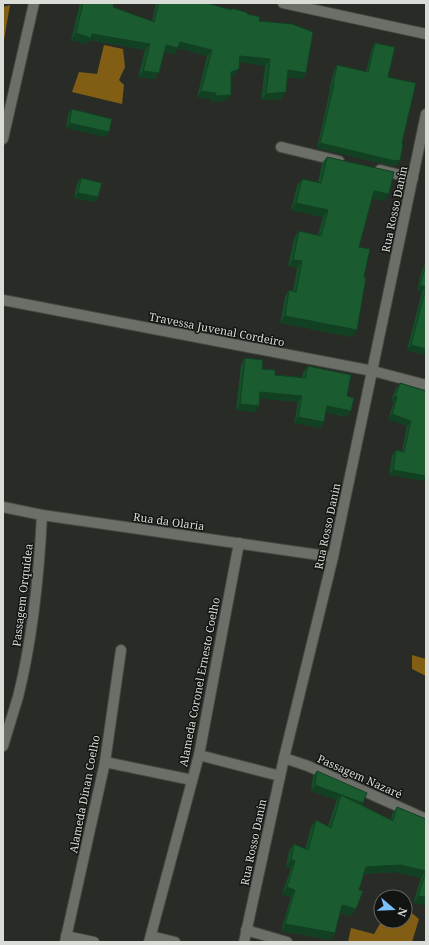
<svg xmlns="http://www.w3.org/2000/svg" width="429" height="945" viewBox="0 0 429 945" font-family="'Noto Serif',serif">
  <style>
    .forest { fill: #825e15 }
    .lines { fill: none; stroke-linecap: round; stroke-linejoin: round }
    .street-casing { stroke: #464843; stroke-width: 12 }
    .secondary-casing { stroke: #464843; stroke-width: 12 }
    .street { stroke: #6c6f68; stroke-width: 10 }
    .secondary { stroke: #6c6f68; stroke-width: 10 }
    .wall { fill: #164e29 }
    .shaded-wall { fill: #124022 }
    .building { fill: #1a5b30; stroke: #124022 }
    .labels { text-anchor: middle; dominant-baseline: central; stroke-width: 3; stroke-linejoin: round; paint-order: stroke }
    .street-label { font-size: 11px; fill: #dadcd8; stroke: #121411 }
  </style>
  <rect width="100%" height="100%" fill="#292c26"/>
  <g class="forest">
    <polygon points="10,5 4,40 3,41 3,7"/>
    <polygon points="104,45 123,49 125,67 119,80 124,85 122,104 72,92 79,72 97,74"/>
    <polygon points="412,655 426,659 426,676 412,669"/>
    <polygon points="408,910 419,919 412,942 348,942 351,928 374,934 381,922 405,921 405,913"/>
  </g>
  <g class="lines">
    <g class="street-casing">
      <g id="street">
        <polyline points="283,3 426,34"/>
        <polyline points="281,147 339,161"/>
        <polyline points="380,170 413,178"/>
        <polyline points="3,300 373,371 426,385"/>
        <polyline points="3,507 42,515 333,557"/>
        <path d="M 3,746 C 8,730 13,713 18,697 C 33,637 39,576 42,515"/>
        <polyline points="199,755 280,776"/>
        <polyline points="284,758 308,766 426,819"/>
        <polyline points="105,762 192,780"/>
        <polyline points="246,930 287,942"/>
        <polyline points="66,936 94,942"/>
        <polyline points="151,936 175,942"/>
        <polyline points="65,942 105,762 121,650"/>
        <polyline points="149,942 199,755 239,543"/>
        <polyline points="244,942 284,758 333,557 426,114"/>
      </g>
    </g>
    <g class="secondary-casing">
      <polyline id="secondary" points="3,139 34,3"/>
    </g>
    <use href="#street" class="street"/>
    <use href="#secondary" class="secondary"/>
  </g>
  <g class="wall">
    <polygon points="80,3 114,3 113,7 152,21 156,3 206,3 231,10 232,8 247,14 259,21 302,79 287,77 286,92 281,99 261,100 265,66 240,62 239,69 235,75 231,76 226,101 211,102 212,99 197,97 207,56 178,48 174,54 164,52 155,79 138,77 145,50 89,40 86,44 71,40"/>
    <polygon points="375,43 388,77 396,166 392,165 392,166 317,148 330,90 329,90 334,71 337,65 366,72 372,48"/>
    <polygon points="72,109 106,137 66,128 68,114"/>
    <polygon points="327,157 384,201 372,198 359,247 364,277 352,337 280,323 285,297 289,290 293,291 297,268 288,266 294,238 299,231 318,235 323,217 291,210 297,185 302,179 318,182 322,163"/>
    <polygon points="81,178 98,197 95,202 74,198 77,183"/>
    <polygon points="426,261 426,355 407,350 422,292 417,291 422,270 424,267"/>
    <polygon points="245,358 262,369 275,375 302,377 303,372 308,366 347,396 347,417 325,412 324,422 320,428 294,423 298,402 260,398 259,406 255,412 236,410 241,364"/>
    <polygon points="400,383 426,391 426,481 389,475 392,455 396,450 402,451 407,426 388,419 394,402 391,401 396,388"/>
    <polygon points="317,771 363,803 361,805 391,820 392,814 397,807 426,819 426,905 413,903 421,878 395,872 364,874 351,916 340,913 335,933 330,940 281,931 291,897 282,894 291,868 286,867 289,851 294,844 305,849 311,827 316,820 328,826 336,802 337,800 311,791 313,776"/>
  </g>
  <g class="shaded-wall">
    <polygon points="76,33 92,34 150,44 145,50 89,40 86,44 71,40"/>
    <polygon points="180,42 212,50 207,56 178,48 174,54 162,51 166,45"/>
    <polygon points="240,56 270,59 265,66 236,62"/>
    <polygon points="239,69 235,75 227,78 231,72"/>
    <polygon points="288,70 306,73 302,79 284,76"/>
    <polygon points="143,71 159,73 155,79 138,77"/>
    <polygon points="333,85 334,85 330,90 329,90"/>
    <polygon points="201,91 216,93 212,99 197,97"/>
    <polygon points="286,92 281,99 261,100 266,94"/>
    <polygon points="231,95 226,101 211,102 215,96"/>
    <polygon points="69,123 109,132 106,137 66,128"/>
    <polygon points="320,143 396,160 400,161 396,166 392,165 392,166 317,148"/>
    <polygon points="374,191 389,194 384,201 369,198"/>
    <polygon points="78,193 98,197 95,202 74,198"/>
    <polygon points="296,203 328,210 323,217 291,210"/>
    <polygon points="293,260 302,261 297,268 288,266"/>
    <polygon points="420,285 426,287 422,292 417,291"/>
    <polygon points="285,316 357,330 352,337 280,323"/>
    <polygon points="411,345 426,349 426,355 407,350"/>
    <polygon points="260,392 302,396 298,402 256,398"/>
    <polygon points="395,396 397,397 394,402 391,401"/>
    <polygon points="240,404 259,406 255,412 236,410"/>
    <polygon points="327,406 351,411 347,417 322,412"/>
    <polygon points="392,414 411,421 407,426 388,419"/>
    <polygon points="298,417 324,422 320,428 294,423"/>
    <polygon points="393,470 426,476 426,481 389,475"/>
    <polygon points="315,785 363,803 359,808 341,795 337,800 311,791"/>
    <polygon points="291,860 295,861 291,868 286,867"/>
    <polygon points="400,865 426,871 421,878 395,872 361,874 366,867"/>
    <polygon points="287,887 295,890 291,897 282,894"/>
    <polygon points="418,896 426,897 426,905 413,903"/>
    <polygon points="342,905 356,909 351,916 338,912"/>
    <polygon points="285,924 335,933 330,940 281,931"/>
  </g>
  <g class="building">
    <polygon points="83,3 114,3 113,7 154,22 159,3 206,3 232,10 232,8 248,13 247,14 260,17 259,21 292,24 313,32 306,73 288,70 286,92 266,94 270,59 240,56 239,69 231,72 231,95 215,96 216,93 201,91 212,50 180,42 178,48 166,45 159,73 143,71 150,44 92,34 91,38 76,33"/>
    <polygon points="375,43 395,47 388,77 416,83 402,143 403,144 400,161 396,160 395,161 320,143 334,85 333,85 337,65 368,72"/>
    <polygon points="72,109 112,119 109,132 69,123"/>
    <polygon points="327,157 394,172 389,194 374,191 359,247 370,249 364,277 366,278 357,330 285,316 289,290 296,292 302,261 293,260 299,231 321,236 328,210 296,203 302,179 321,183"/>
    <polygon points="81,178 102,183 98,197 78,193"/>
    <polygon points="426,265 426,349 411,345 426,287 420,285"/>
    <polygon points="245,358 263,360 262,369 275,370 275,375 305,378 308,366 351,375 347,396 354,398 351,411 327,406 324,422 298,417 302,396 260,392 259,406 240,404"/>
    <polygon points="400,383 426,391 426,476 393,470 396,450 404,452 411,421 392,414 397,397 395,396"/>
    <polygon points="317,771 367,793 363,803 315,785"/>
    <polygon points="341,795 393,821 397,807 426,819 426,871 400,865 366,867 359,890 363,891 356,909 342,905 335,933 285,924 295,890 287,887 295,861 291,860 294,844 308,850 316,820 331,828"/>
    <polygon points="426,872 426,897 418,896"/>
  </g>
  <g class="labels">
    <g class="street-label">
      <text transform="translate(394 209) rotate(-78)">Rua Rosso Danin</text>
      <text transform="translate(217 329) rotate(11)">Travessa Juvenal Cordeiro</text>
      <text transform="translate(169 521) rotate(8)">Rua da Olaria</text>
      <text transform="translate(327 526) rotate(-78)">Rua Rosso Danin</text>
      <text transform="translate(22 595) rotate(-83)">Passagem Orquídea</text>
      <text transform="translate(199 682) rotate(-79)">Alameda Coronel Ernesto Coelho</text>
      <text transform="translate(360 776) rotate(24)">Passagem Nazaré</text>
      <text transform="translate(84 794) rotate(-79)">Alameda Dinan Coelho</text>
      <text transform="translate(253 842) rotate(-78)">Rua Rosso Danin</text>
    </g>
  </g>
  <rect width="429" height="945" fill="none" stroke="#dadcd8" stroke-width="8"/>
  <g transform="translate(393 909) rotate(109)"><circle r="19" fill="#121411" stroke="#626461"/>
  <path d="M0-3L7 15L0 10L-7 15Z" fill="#7abff8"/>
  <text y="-6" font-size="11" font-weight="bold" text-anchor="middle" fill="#dadcd8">N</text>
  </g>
</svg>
